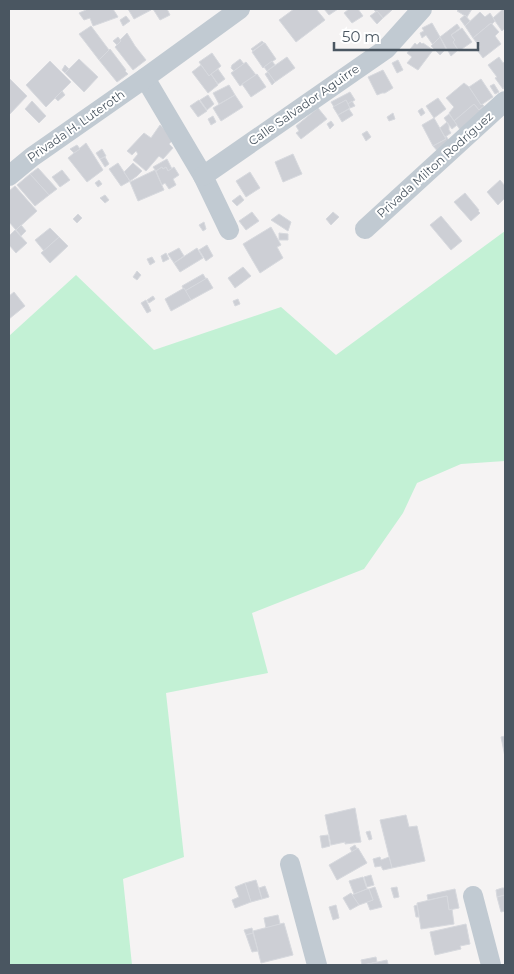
<svg xmlns="http://www.w3.org/2000/svg" width="514" height="974" viewBox="0 0 514 974" font-family="Montserrat,sans-serif">
	<rect width="100%" height="100%" fill="#f5f3f3"/>
	<path fill="#c3f1d5" d="M505,231V461L461,464L417,483L403,513L364,569L252,613L268,673L166,693L184,857L123,879L132,965H9V336L76,275L154,350L281,307L336,355Z"/>
	<g fill="#cdcfd5" stroke="#d7d9de">
		<path d="M86,9H113L118,17L93,26L90,18L84,20L79,13L86,10Z"/>
		<path d="M128,9H150L151,10L134,19Z"/>
		<path d="M153,9H167L170,15L160,20Z"/>
		<path d="M294,9H316L325,20L296,42L279,20Z"/>
		<path d="M324,9H338L329,15Z"/>
		<path d="M349,9H358L363,16L352,23L344,13Z"/>
		<path d="M373,9H390L392,10L383,18L377,11L376,12Z"/>
		<path d="M459,9H472L467,17L457,11Z"/>
		<path d="M503,9H505V28L502,31L493,18Z"/>
		<path d="M377,11L383,18L377,24L370,16Z"/>
		<path d="M480,12L485,17L490,13L495,21L492,24L491,23L473,38L465,26Z"/>
		<path d="M465,15L470,21L465,26L460,19Z"/>
		<path d="M126,16L130,21L123,26L120,20Z"/>
		<path d="M432,23L440,37L433,45L426,35L422,38L420,33L424,31L422,28Z"/>
		<path d="M491,23L499,32L495,36L501,44L483,58L477,50L480,47L473,38Z"/>
		<path d="M457,24L460,28L451,35L455,40L453,42L458,50L451,56L440,37Z"/>
		<path d="M91,26L109,50L99,60L79,34Z"/>
		<path d="M462,28L472,42L459,51L453,42L455,40L451,35Z"/>
		<path d="M127,33L135,46L146,60L133,70L115,47L121,41L120,40Z"/>
		<path d="M118,37L121,41L117,45L113,41Z"/>
		<path d="M440,37L446,49L440,55L431,46Z"/>
		<path d="M262,41L264,43L253,51L251,49Z"/>
		<path d="M420,42L422,44L423,43L433,50L418,70L407,63L412,57L407,53L415,43L417,45Z"/>
		<path d="M264,43H265L276,59L264,67L263,68L252,52Z"/>
		<path d="M110,49L126,70L125,71L128,74L117,82L99,60Z"/>
		<path d="M212,53L221,66L209,76L199,62Z"/>
		<path d="M287,57L295,68L275,82L267,71Z"/>
		<path d="M499,57L503,63L505,61V86L503,89L495,78L497,77L488,65Z"/>
		<path d="M79,59L98,77L84,92L65,73Z"/>
		<path d="M240,59L244,64L234,71L231,68L232,65Z"/>
		<path d="M398,60L403,70L397,73L392,63Z"/>
		<path d="M50,61L71,82L46,107L26,85Z"/>
		<path d="M272,61L275,65L267,71L264,67Z"/>
		<path d="M246,62L256,75L240,86L231,73Z"/>
		<path d="M65,65L69,69L65,73L62,70Z"/>
		<path d="M201,65L209,76L211,74L218,85L208,93L192,72Z"/>
		<path d="M218,69L225,79L218,84L211,74Z"/>
		<path d="M383,70L393,88L385,93H382L377,95L368,77Z"/>
		<path d="M268,72L275,82L272,85L265,74Z"/>
		<path d="M257,74L266,87L251,97L242,84Z"/>
		<path d="M10,79L27,96L9,115V81Z"/>
		<path d="M481,79L493,97L481,105L469,87Z"/>
		<path d="M464,83L469,87L481,105L482,104L484,106L479,110L474,104L454,121L449,113L454,107L446,98Z"/>
		<path d="M494,84L499,92L495,94L490,86Z"/>
		<path d="M229,85L235,95L219,104L213,93Z"/>
		<path d="M62,91L65,95L58,101L55,98Z"/>
		<path d="M350,92L355,100L348,104L346,100L334,107L331,102Z"/>
		<path d="M208,95L214,104L207,110L200,100Z"/>
		<path d="M235,95L243,107L221,121L213,108Z"/>
		<path d="M438,98L446,109L434,118L426,106Z"/>
		<path d="M199,100L207,111L198,117L190,106Z"/>
		<path d="M346,100L350,108L338,115L333,107Z"/>
		<path d="M32,101L46,116L39,123L25,109Z"/>
		<path d="M352,101L355,106L350,108L348,104Z"/>
		<path d="M474,104L479,110L484,106L489,113L463,134L454,121Z"/>
		<path d="M318,108L327,119L301,139L296,133L299,131L296,126Z"/>
		<path d="M422,108L425,113L421,116L418,111Z"/>
		<path d="M349,109L353,115L342,122L338,115Z"/>
		<path d="M393,113L395,119L389,121L387,117Z"/>
		<path d="M449,114L457,125L452,129L444,118Z"/>
		<path d="M213,116L216,122L211,125L208,119Z"/>
		<path d="M434,118L446,139L433,146L422,125Z"/>
		<path d="M331,121L334,125L330,129L327,124Z"/>
		<path d="M447,122L449,126V130L451,133L445,137L440,128Z"/>
		<path d="M160,125L170,134L173,140L169,144L173,148L163,159L159,156L146,171L133,160L138,154L136,151L132,155L127,151L144,133L151,138Z"/>
		<path d="M367,131L371,137L366,141L362,134Z"/>
		<path d="M446,136L450,142L446,161L433,146L446,139L445,137Z"/>
		<path d="M86,143L103,170L87,182L68,158Z"/>
		<path d="M77,145L80,149L74,153L70,149Z"/>
		<path d="M102,149L106,156L100,159L96,153Z"/>
		<path d="M293,154L302,174L283,182L275,162Z"/>
		<path d="M105,157L109,164L105,167L100,159Z"/>
		<path d="M167,159L172,169L168,171L166,167L163,169L162,167L156,171L153,167Z"/>
		<path d="M118,163L130,181L121,186L109,169Z"/>
		<path d="M133,163L142,171L137,176L130,181L124,172Z"/>
		<path d="M162,167L163,169L166,167L168,171L174,167L179,175L173,179L176,185L169,189L165,183L162,185L156,171Z"/>
		<path d="M38,168L57,189L49,195L30,174Z"/>
		<path d="M62,170L70,180L60,187L52,177Z"/>
		<path d="M155,170L164,190L138,201L130,182Z"/>
		<path d="M250,172L260,188L246,197L236,181Z"/>
		<path d="M30,174L49,195L35,206L17,185Z"/>
		<path d="M99,180L102,184L98,187L95,183Z"/>
		<path d="M500,180L505,186V198L498,205L487,192Z"/>
		<path d="M15,186L37,211L16,230L9,222V191Z"/>
		<path d="M465,193L479,210L478,211L480,213L471,221L454,202Z"/>
		<path d="M105,195L109,200L105,203L100,198Z"/>
		<path d="M240,195L244,200L237,206L232,201Z"/>
		<path d="M252,212L259,221L246,230L239,221Z"/>
		<path d="M333,212L339,217L331,225L326,219Z"/>
		<path d="M78,214L82,218L77,223L73,219Z"/>
		<path d="M279,214L291,222L288,231L271,220Z"/>
		<path d="M441,216L462,241L451,250L430,225Z"/>
		<path d="M204,222L206,229L203,231L199,225Z"/>
		<path d="M21,225L26,231L21,236L16,230Z"/>
		<path d="M271,227L281,245L277,247L283,258L260,273L243,244Z"/>
		<path d="M50,228L59,237L44,251L35,240Z"/>
		<path d="M15,230L27,243L16,253L9,245V236Z"/>
		<path d="M279,233L288,234V240H279Z"/>
		<path d="M59,237L68,246L50,263L41,253Z"/>
		<path d="M207,245L213,256L206,261L199,250Z"/>
		<path d="M179,248L184,256L174,263L168,254Z"/>
		<path d="M197,248L203,258L180,272L174,263Z"/>
		<path d="M166,253L169,259L163,262L161,256Z"/>
		<path d="M152,257L155,262L150,265L147,259Z"/>
		<path d="M243,267L251,276L235,288L228,278Z"/>
		<path d="M137,271L141,275L137,280L133,277Z"/>
		<path d="M203,274L206,279L185,291L183,288L182,286Z"/>
		<path d="M207,278L213,288L191,300L185,291Z"/>
		<path d="M184,288L191,300L171,311L165,299Z"/>
		<path d="M14,292L25,306L9,319V296Z"/>
		<path d="M153,296L155,299L149,303L147,300Z"/>
		<path d="M238,299L240,304L235,306L233,301Z"/>
		<path d="M146,300L151,311L147,313L141,303Z"/>
		<path d="M505,736V757L501,737Z"/>
		<path d="M355,808L361,842L345,844V842L331,845L325,815Z"/>
		<path d="M406,815L409,827L417,826L425,861L392,868L380,820Z"/>
		<path d="M370,831L372,839L369,840L366,832Z"/>
		<path d="M328,835L330,846L322,848L320,836Z"/>
		<path d="M355,845L357,849L352,852L350,848Z"/>
		<path d="M358,848L367,863L337,880L329,865Z"/>
		<path d="M380,857L381,860L389,857L392,868L383,870L381,866L375,867L373,859Z"/>
		<path d="M371,875L374,885L367,887L364,877Z"/>
		<path d="M363,877L367,889L354,894L349,881Z"/>
		<path d="M256,880L262,899L251,902L245,883Z"/>
		<path d="M245,883L251,902L235,908L232,900L239,897L235,887Z"/>
		<path d="M265,886L269,897L262,899L259,888Z"/>
		<path d="M375,887L382,907L370,910L367,902L373,900L369,889Z"/>
		<path d="M397,887L399,897L394,898L391,888Z"/>
		<path d="M502,888H505V895L497,897L496,890Z"/>
		<path d="M367,889H369L373,900L359,905L352,895Z"/>
		<path d="M455,889L459,908L449,910L447,896L428,900L427,895Z"/>
		<path d="M351,893L359,905L350,910L343,898Z"/>
		<path d="M505,895V911L501,912L497,897Z"/>
		<path d="M447,896L449,910L452,909L454,924L421,929L417,903Z"/>
		<path d="M336,905L339,918L333,920L329,907Z"/>
		<path d="M417,905L419,917H416L414,906Z"/>
		<path d="M278,915L280,924L266,928L264,918Z"/>
		<path d="M284,923L293,955L261,963L253,931Z"/>
		<path d="M466,924L470,944L460,946L461,949L435,955L430,932Z"/>
		<path d="M252,928L253,933L246,935L244,930Z"/>
		<path d="M253,933L258,951L252,952L246,935Z"/>
		<path d="M376,957L377,962L362,965L361,960Z"/>
		<path d="M387,960L388,964L384,965H364Z"/>
	</g>
	<g fill="none" stroke-linecap="round" stroke-linejoin="round">
		<g stroke="#c1cad2" stroke-width="20">
			<path d="M145,78L203,176L229,230"/>
			<path d="M9,176L32,157L145,78L240,9"/>
			<path d="M203,176L386,49L422,9"/>
			<path d="M365,229L505,101"/>
			<path d="M290,864L317,965"/>
			<path d="M473,896L491,965"/>
		</g>
	</g>
	<g text-anchor="middle" stroke-width="4" stroke-linejoin="round" paint-order="stroke">
		<g font-size="12" fill="#4a5661" stroke="#fff">
			<text transform="translate(304 105) rotate(-35)" y="4">Calle Salvador Aguirre</text>
			<text transform="translate(76 126) rotate(-35)" y="4">Privada H. Luteroth</text>
			<text transform="translate(435 165) rotate(-42)" y="4">Privada Milton Rodríguez</text>
		</g>
	</g>
	<rect width="514" height="974" fill="none" stroke="#4a5661" stroke-width="20"/>
	<path d="M334 42v8h144v-8" fill="none" stroke="#4a5661" stroke-width="2.5"/>
	<text x="342" y="42" font-size="15" fill="#4a5661" stroke="#ffffff" stroke-width="4" paint-order="stroke">50 m</text>
</svg>
